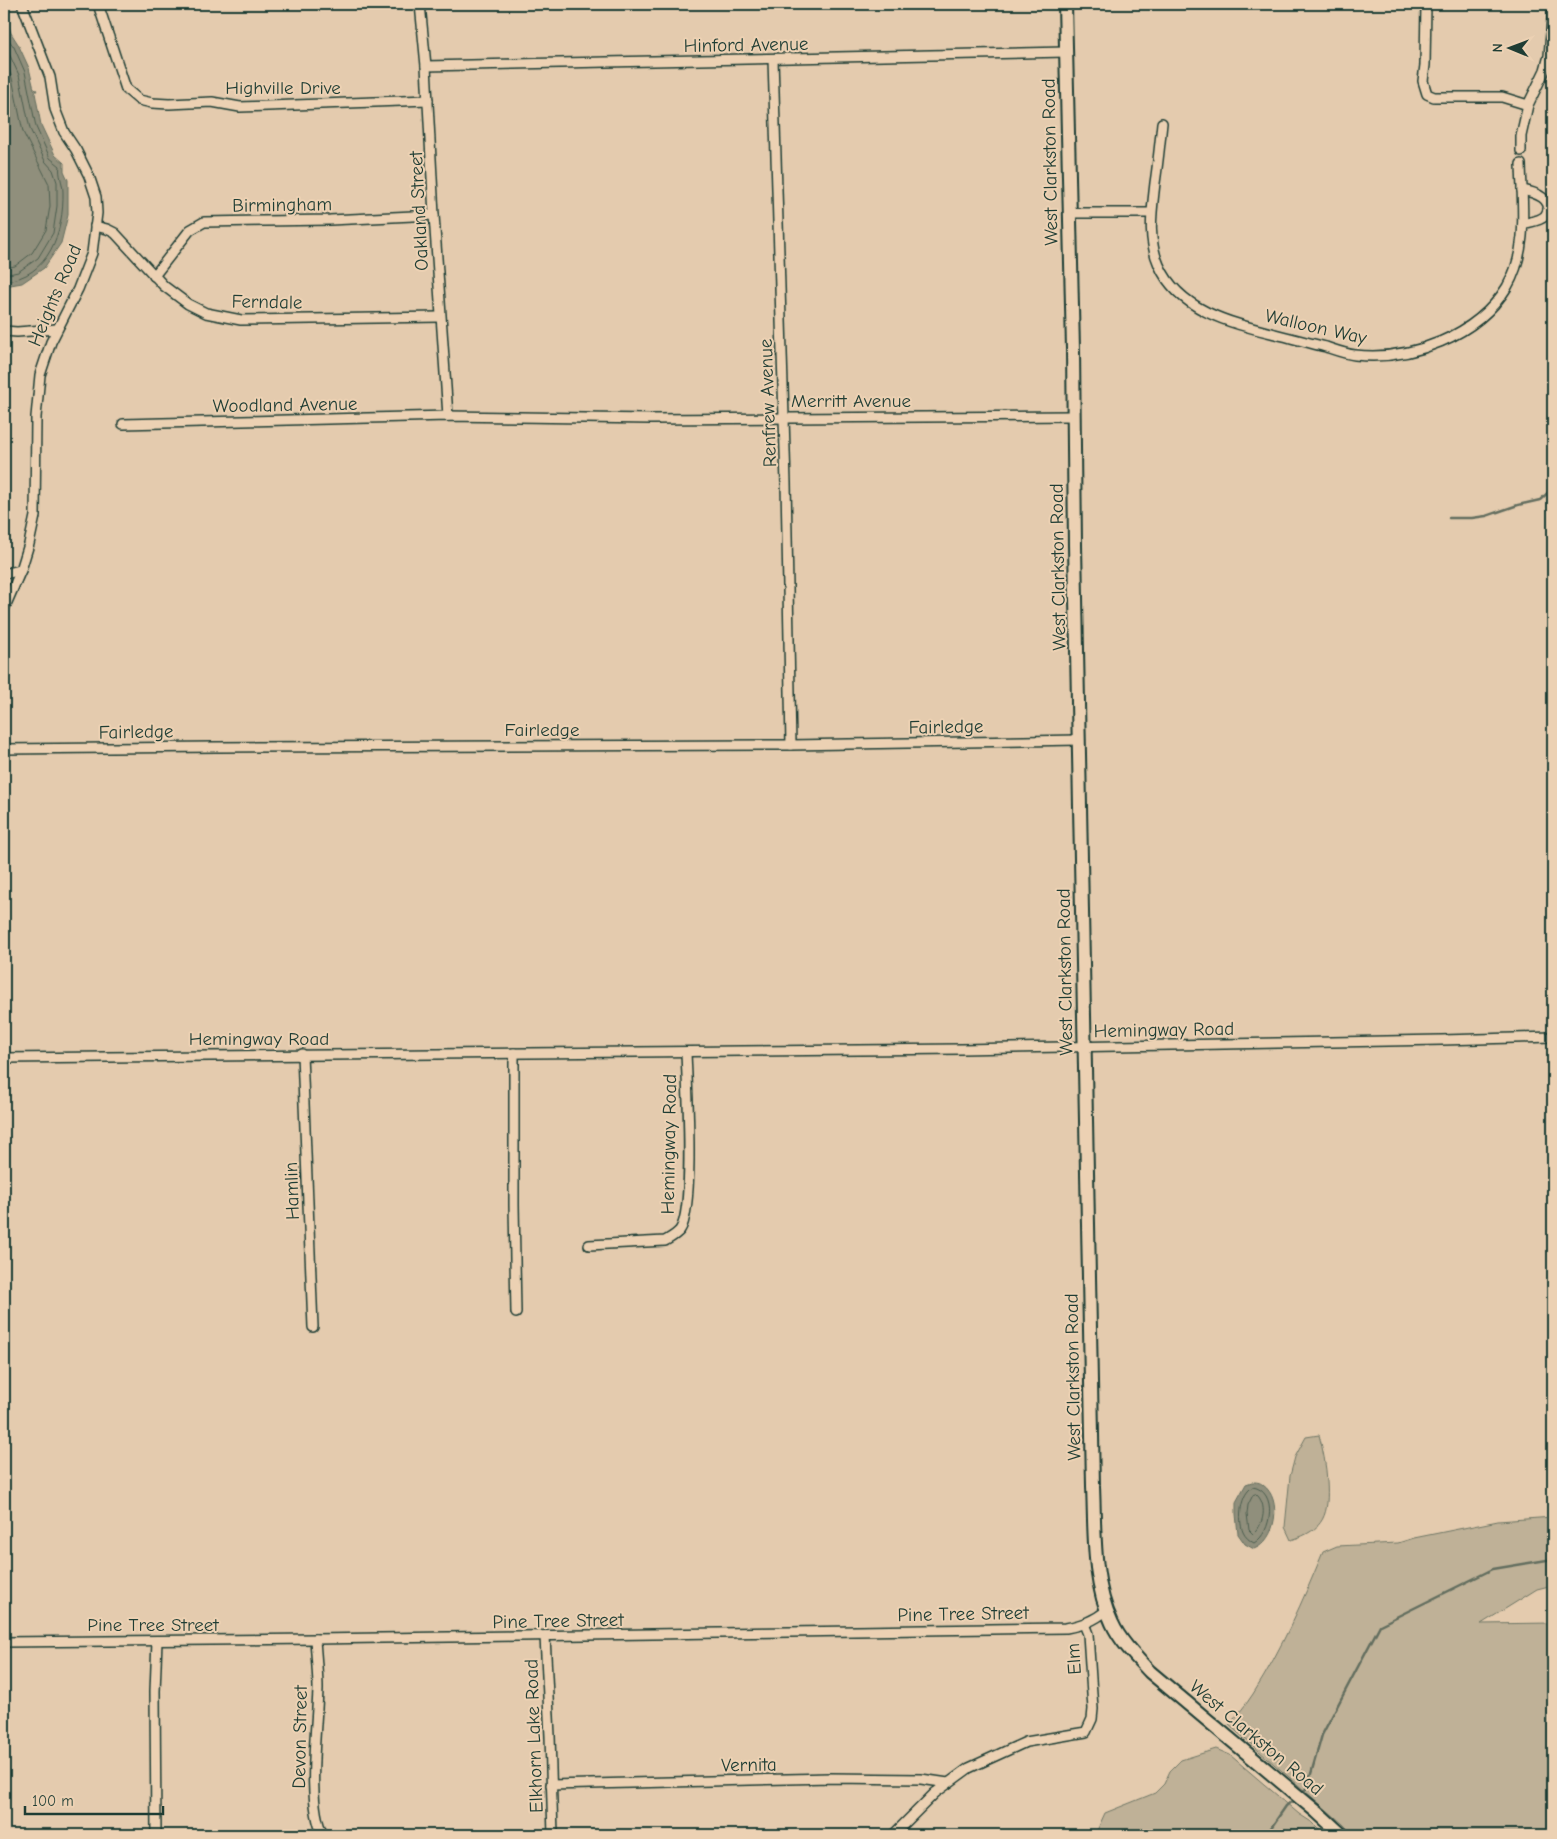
<svg xmlns="http://www.w3.org/2000/svg" width="1557" height="1839" viewBox="0 0 1557 1839" font-family="'Comic Neue',sans-serif">
	<rect width="100%" height="100%" fill="#e4cbae"/>
	<filter id="ink" filterUnits="userSpaceOnUse"><feTurbulence type="fractalNoise" baseFrequency=".02" numOctaves="2"/><feDisplacementMap in="SourceGraphic" scale="10" xChannelSelector="R" yChannelSelector="G"/><feConvolveMatrix kernelMatrix="1 2 1 2 8 2 1 2 1" color-interpolation-filters="sRGB"/></filter>
	<g filter="url(#ink)">
		<g fill="#bfb197" stroke="#6f7766">
			<path d="M1319,1435C1323,1450 1326,1465 1327,1481C1329,1514 1325,1530 1291,1540L1285,1527L1290,1476L1295,1457L1306,1437Z"/>
			<path d="M1553,1517V1585L1537,1589L1481,1624L1553,1623V1835H1354L1343,1824L1229,1725C1237,1715 1246,1705 1253,1694C1282,1649 1303,1600 1323,1552L1337,1546L1398,1543L1414,1538L1498,1521Z"/>
			<path d="M1216,1749L1230,1755L1299,1814L1313,1823L1325,1835H1095L1105,1813L1155,1793L1164,1784L1170,1771L1181,1760Z"/>
		</g>
		<g fill="#908f7b" stroke="#636e5f">
			<path d="M4,9L11,33L18,44L29,68L34,89L37,90L35,93L41,125L55,155L64,163V171L68,180V215L61,243L44,268L22,283L5,286Z"/>
			<path d="M1252,1482C1256,1482 1260,1482 1263,1485C1283,1499 1276,1541 1254,1549L1245,1544L1238,1534L1236,1514V1502L1246,1484Z"/>
		</g>
		<g fill="none" stroke-linecap="round" stroke-linejoin="round">
			<g stroke="#4c5e50" stroke-width="1">
				<path d="M4,26L6,36L14,47L25,72L36,127L50,158L60,166C58,174 63,183 63,192C64,231 49,278 4,281"/>
				<path d="M4,43L19,75L30,129L45,161L53,170L57,182V206L53,233L38,258L18,272L4,275"/>
				<path d="M4,57L12,78L23,132L49,184L50,206L46,230L32,253L15,266L4,268"/>
				<path d="M1253,1487C1278,1491 1272,1533 1254,1543C1250,1541 1245,1537 1243,1532C1238,1520 1240,1493 1253,1487Z"/>
				<path d="M1256,1494C1268,1504 1264,1525 1253,1534L1249,1530L1247,1514L1248,1505L1253,1495Z"/>
			</g>
			<g stroke="#636e5f" stroke-width="2.5">
				<path d="M1449,518H1472L1486,516L1518,505L1540,500L1553,488"/>
				<path d="M1300,1794L1307,1788L1322,1735L1380,1625L1493,1569L1553,1559"/>
				<path d="M1266,1835L1286,1806L1294,1799"/>
			</g>
			<g stroke="#1f3d34" stroke-width="12">
				<g id="minor">
					<path d="M98,4L126,89L139,100L152,103L169,104L212,102L240,107L428,100"/>
					<path d="M420,4L426,66L434,215L448,416"/>
					<path d="M1426,4L1425,65L1423,81L1427,94L1434,97H1502L1528,105"/>
					<path d="M773,59L786,483L791,745"/>
					<path d="M426,66L1066,52"/>
					<path d="M1162,123C1160,143 1158,163 1155,183C1152,211 1147,238 1159,265C1179,311 1231,323 1275,334C1292,338 1309,343 1326,347C1335,350 1346,354 1355,355C1411,361 1477,336 1507,287C1529,249 1522,205 1521,164"/>
					<path d="M1521,151V136L1528,105L1545,70L1549,56L1553,7"/>
					<path d="M1522,190C1533,192 1557,199 1545,216C1540,221 1529,222 1523,224"/>
					<path d="M1069,213H1151"/>
					<path d="M95,226L107,229L115,233L164,286L188,304L206,313L241,320L440,317"/>
					<path d="M154,276L190,230L204,222L330,220L434,215"/>
					<path d="M4,331L17,332L57,329"/>
					<path d="M123,424L448,416L650,419L1074,416"/>
					<path d="M4,574L21,570"/>
					<path d="M4,609L21,570L29,544L35,516L36,417L40,375L51,342L78,289L92,253L97,213L96,197L89,176L76,150L64,132L55,109L50,77L22,4"/>
					<path d="M4,749L216,747L791,745L1079,740"/>
					<path d="M514,1053V1205L516,1313"/>
					<path d="M302,1054L313,1327"/>
					<path d="M4,1058L962,1049L1442,1040L1553,1037"/>
					<path d="M589,1245L665,1241C670,1238 676,1235 680,1230C695,1209 687,1083 686,1052"/>
					<path d="M545,1636L550,1736L553,1835"/>
					<path d="M315,1639C316,1656 318,1673 318,1689C317,1728 306,1803 323,1835"/>
					<path d="M4,1642L315,1639L1066,1628C1082,1625 1094,1621 1107,1610"/>
					<path d="M551,1785L830,1778L921,1779L948,1783"/>
					<path d="M156,1835L155,1691L157,1641"/>
					<path d="M893,1835L935,1793L969,1768L1026,1742L1086,1732L1092,1719L1093,1709L1088,1634L1084,1624"/>
				</g>
			</g>
			<g stroke="#1f3d34" stroke-width="16">
				<path id="secondary" d="M1065,4L1073,349L1075,545L1093,1486C1095,1531 1092,1581 1112,1623C1120,1641 1136,1657 1150,1672L1317,1812L1342,1835"/>
			</g>
			<use href="#minor" stroke="#ecd1b3" stroke-width="9"/>
			<use href="#secondary" stroke="#ecd1b3" stroke-width="12"/>
		</g>
	</g>
	<g text-anchor="middle" stroke-width="4" stroke-linejoin="round" paint-order="stroke">
		<g font-size="19" fill="#1f3d34" stroke="#ecd1b3">
			<text transform="translate(746 44) rotate(-1)" y="7">Hinford Avenue</text>
			<text x="283" y="94">Highville Drive</text>
			<text transform="translate(1049 162) rotate(-91)" y="7">West Clarkston Road</text>
			<text transform="translate(282 204) rotate(-1)" y="7">Birmingham</text>
			<text transform="translate(418 211) rotate(-93)" y="7">Oakland Street</text>
			<text transform="translate(54 295) rotate(-67)" y="7">Heights Road</text>
			<text transform="translate(267 301) rotate(1)" y="7">Ferndale</text>
			<text transform="translate(1316 326) rotate(13)" y="7">Walloon Way</text>
			<text x="851" y="407">Merritt Avenue</text>
			<text transform="translate(767 403) rotate(-92)" y="7">Renfrew Avenue</text>
			<text transform="translate(285 404) rotate(-1)" y="7">Woodland Avenue</text>
			<text transform="translate(1057 567) rotate(-91)" y="7">West Clarkston Road</text>
			<text transform="translate(946 726) rotate(-1)" y="7">Fairledge</text>
			<text x="542" y="736">Fairledge</text>
			<text transform="translate(136 731) rotate(-1)" y="7">Fairledge</text>
			<text transform="translate(1064 972) rotate(-91)" y="7">West Clarkston Road</text>
			<text transform="translate(1164 1029) rotate(-1)" y="7">Hemingway Road</text>
			<text x="259" y="1045">Hemingway Road</text>
			<text transform="translate(668 1144) rotate(-89)" y="7">Hemingway Road</text>
			<text transform="translate(291 1191) rotate(-92)" y="7">Hamlin</text>
			<text transform="translate(1072 1377) rotate(-91)" y="7">West Clarkston Road</text>
			<text transform="translate(963 1613) rotate(-1)" y="7">Pine Tree Street</text>
			<text transform="translate(558 1620) rotate(-1)" y="7">Pine Tree Street</text>
			<text x="153" y="1631">Pine Tree Street</text>
			<text transform="translate(1073 1659) rotate(-94)" y="7">Elm</text>
			<text transform="translate(533 1736) rotate(-92)" y="7">Elkhorn Lake Road</text>
			<text transform="translate(299 1737) rotate(-89)" y="7">Devon Street</text>
			<text transform="translate(1257 1737) rotate(40)" y="7">West Clarkston Road</text>
			<text transform="translate(749 1764) rotate(-1)" y="7">Vernita</text>
		</g>
	</g>
	<rect width="1557" height="1839" fill="none" stroke="#ecd1b3" stroke-width="20"/>
	<rect x="10" y="10" width="1537" height="1819" fill="none" stroke="#1f3d34" stroke-width="2" filter="url(#ink)"/>
	<g transform="translate(1510 48) rotate(271)" stroke="#ecd1b3" stroke-width="4" paint-order="stroke">
	<path d="M0-4L9 19L0 12L-9 19Z" fill="#1f3d34"/>
	<text y="-8" font-size="14" font-weight="bold" text-anchor="middle" fill="#1f3d34">N</text>
	</g>
	<path d="M25 1806v8h138v-8" fill="none" stroke="#1f3d34" stroke-width="2.5"/>
	<text x="32" y="1806" font-size="15" fill="#1f3d34" stroke="#ecd1b3" stroke-width="4" paint-order="stroke">100 m</text>
</svg>
